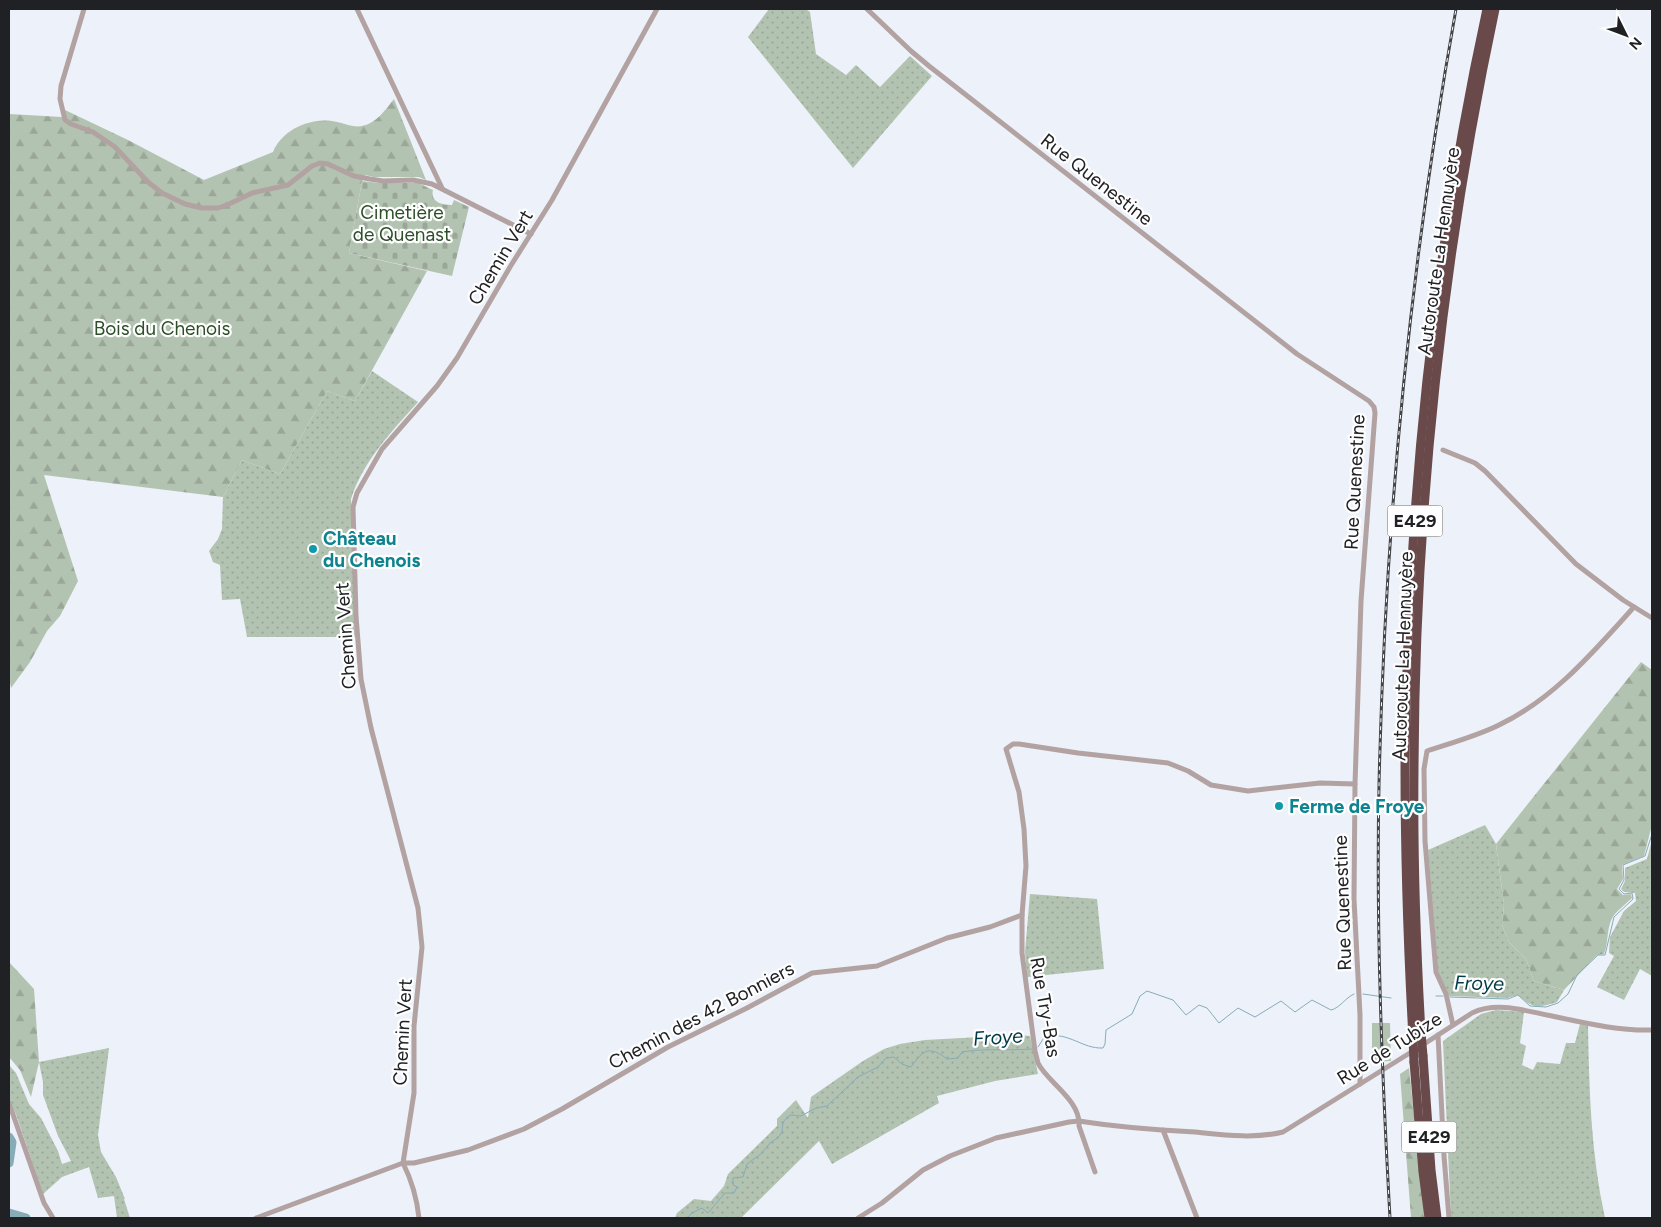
<svg xmlns="http://www.w3.org/2000/svg" width="1661" height="1227" viewBox="0 0 1661 1227" font-family="Figtree,sans-serif">
	<defs>
		<pattern id="green-dots" width="8" height="8" patternUnits="userSpaceOnUse" patternTransform="scale(1.25)"><rect width="8" height="8" fill="#b3c3b1"/><path d="M2 2h.1M6 6h.1" fill="none" stroke="#9aa798" stroke-width="1.8" stroke-linecap="round"/></pattern>
		<pattern id="forest-firs" width="22" height="20" patternUnits="userSpaceOnUse" patternTransform="scale(1.25)"><rect width="22" height="20" fill="#b3c3b1"/><path d="M5 1l3.5 6h-7zM16 11l3.5 6h-7z" fill="#9aa798"/></pattern>
		<pattern id="cemetery-stones" width="16" height="16" patternUnits="userSpaceOnUse" patternTransform="scale(1.25)"><rect width="16" height="16" fill="#b3c3b1"/><path d="M2 7V4a2 2 0 0 1 4 0v3zM10 15v-3a2 2 0 0 1 4 0v3z" fill="#9aa798"/></pattern>
	</defs>
	<rect width="100%" height="100%" fill="#edf1f9"/>
	<g fill="url(#green-dots)">
		<path d="M769,9H806L810,12L816,54L846,75L856,65L880,87L910,56L932,76L853,168L748,37Z"/>
		<path d="M372,371L418,402C392,431 363,461 351,499L355,637H247L240,599L222,600L220,565L213,562L209,551L218,539L222,529L223,497L242,460L280,474L327,391L355,401Z"/>
		<path d="M1485,825L1496,844L1504,905L1502,925L1509,942L1526,959L1534,981L1564,990L1557,1002C1538,1008 1533,1009 1518,995L1507,998L1449,996L1438,971L1428,850Z"/>
		<path d="M1652,840V976L1640,969L1624,1000L1597,987L1614,956L1609,953L1610,937L1624,911L1636,901L1635,893L1624,892L1621,889L1625,881V868L1647,859Z"/>
		<path d="M1030,894L1097,899L1104,969L1027,977L1025,952Z"/>
		<path d="M1496,1010L1524,1012L1520,1043L1526,1046L1522,1065L1533,1070L1537,1062L1560,1064L1566,1043H1575L1580,1024L1588,1025C1589,1090 1591,1154 1605,1218L1451,1217L1443,1041L1481,1014Z"/>
		<path d="M1019,1035L1030,1036L1038,1074L995,1081L937,1096L939,1103L832,1164L819,1141L741,1218H675L677,1213L694,1199L711,1201L724,1186L728,1174L777,1126V1119L796,1100L808,1118L811,1097L863,1061L884,1049L900,1044L925,1040Z"/>
		<path d="M109,1048L98,1135L101,1152L116,1177L125,1199H124L130,1218H117L114,1196L98,1198L89,1167L62,1177L43,1194L17,1117L9,1098V1065L16,1073L29,1104L41,1118L58,1151L62,1164L71,1161L58,1136L43,1095V1082L39,1062Z"/>
	</g>
	<g fill="url(#forest-firs)">
		<path d="M394,99L426,180L419,177H374L365,175L362,181L349,253L427,271L355,401L327,391L280,474L242,460L223,497L44,475L78,581L60,616L47,631L30,662L11,688L9,676V114L62,117L65,110L128,140L204,180L273,152C282,130 309,118 332,121C341,122 353,128 362,126C377,123 385,110 394,99Z"/>
		<path d="M1641,662L1652,670V825L1644,856L1622,865L1623,879L1617,889L1623,895L1631,894L1632,898C1626,904 1619,909 1614,915C1606,926 1609,942 1604,954L1597,955L1564,990L1534,981L1526,959L1509,942L1502,925L1504,905L1496,844Z"/>
		<path d="M9,962L34,989L39,1062L31,1097L20,1070L9,1057Z"/>
		<path d="M1409,1068L1425,1218H1411L1400,1074Z"/>
	</g>
	<path fill="url(#cemetery-stones)" d="M362,181L379,183H418L433,190C430,202 442,205 452,205L454,200L469,207L452,276L349,253Z"/>
	<path fill="#b3c3b1" d="M1372,1023H1390L1391,1061L1372,1062Z"/>
	<g fill="none" stroke-linecap="round" stroke-linejoin="round">
		<g stroke="#87acb8" stroke-width="1">
			<path d="M1363,994L1391,998"/>
			<path d="M1436,996H1443"/>
			<path d="M1450,997L1508,999L1518,995L1530,1006L1546,1007L1558,1003L1568,994L1577,975L1598,955H1605L1614,917L1633,899L1632,893L1624,894L1619,889L1624,880L1623,865L1645,856L1652,834"/>
			<path d="M1038,1047L1045,1036C1070,1032 1082,1049 1103,1048L1105,1044L1106,1030L1132,1014L1140,996L1147,991L1173,1000L1186,1015L1199,1005L1207,1008L1219,1023L1238,1008L1255,1017L1281,1001L1295,1012L1312,1000L1331,1010C1340,1008 1345,998 1354,994"/>
			<path d="M687,1218L692,1213L702,1208L708,1213L725,1193H734L737,1187L733,1185V1178L743,1177L747,1164L762,1153L770,1143L778,1138L782,1132L783,1122L790,1115L801,1116L816,1108L827,1106L858,1077L878,1067L886,1058L894,1057L902,1064L911,1067C923,1050 929,1045 947,1059L958,1058L962,1052C985,1048 1008,1051 1032,1049"/>
		</g>
		<g stroke="#87acb8" stroke-width="9">
			<path d="M9,1137L12,1142L9,1163"/>
			<path d="M9,1213L26,1218"/>
		</g>
		<g stroke="#b2a2a2" stroke-width="5">
			<path d="M84,9L61,86L60,99L65,120L71,124L93,132L115,147L148,182L162,193L185,204L202,208H218L227,205L252,193L288,185L312,166L320,163L328,164L354,176L370,179L383,181L413,180L432,184L531,234"/>
			<path d="M357,9L442,188"/>
			<path d="M867,9L911,51L929,66L1297,354L1369,401L1374,407L1375,413L1361,601L1355,784L1354,899L1360,1015V1084"/>
			<path d="M1443,450L1475,463L1485,471L1576,564L1623,600L1652,618"/>
			<path d="M1453,1025L1446,994L1436,972L1425,841L1424,769L1427,751C1451,743 1477,736 1499,725C1554,699 1594,651 1634,607"/>
			<path d="M1438,1035L1444,1156L1449,1218"/>
			<path d="M1421,1046L1472,1013C1497,1001 1526,1011 1552,1016C1585,1023 1619,1031 1652,1030"/>
			<path d="M9,1103L44,1203L53,1218"/>
			<path d="M1163,1130L1197,1218"/>
			<path d="M1095,1172L1079,1126C1081,1100 1047,1082 1038,1063C1037,1059 1036,1055 1035,1051L1022,953V915L1026,866L1024,829L1019,792L1006,749L1013,744H1019L1078,753L1168,763L1188,771L1211,785L1248,791L1320,783L1355,784"/>
			<path d="M256,1218L403,1163H414L468,1150L524,1129L562,1109L668,1047L747,1008L812,973L877,966L947,938L990,927L1022,915"/>
			<path d="M419,1218C417,1199 412,1181 403,1163L414,1093V1026L422,947L418,908L371,728L361,679L356,616L353,507L357,493L382,449L437,386L457,358L510,267L552,200L657,9"/>
			<path d="M858,1218L882,1203L923,1170L950,1156L996,1138L1069,1122L1079,1121C1117,1127 1156,1130 1195,1132C1224,1135 1254,1139 1283,1132L1413,1051"/>
		</g>
		<g stroke="#69494a" stroke-width="9">
			<path d="M1421,1033C1416,945 1413,857 1414,769C1415,514 1442,258 1495,9"/>
			<path d="M1413,1038C1408,948 1405,858 1405,767C1407,513 1433,257 1487,9"/>
			<path d="M1423,1056L1431,1170L1437,1218"/>
			<path d="M1414,1062L1423,1172L1429,1218"/>
		</g>
		<g stroke="#424448" stroke-width="3">
			<path id="rail" d="M1390,1218C1382,1074 1376,930 1379,785C1385,525 1410,265 1456,9"/>
		</g>
		<use href="#rail" stroke="#fefefe" stroke-width="1" stroke-dasharray="4" stroke-linecap="butt"/>
		<g stroke="#69494a" stroke-width="9">
			<path d="M1421,1033L1423,1056"/>
			<path d="M1413,1038L1414,1062"/>
		</g>
	</g>
	<g fill="#0f9aa8" stroke="#fefefe" stroke-width="2">
		<circle cx="313" cy="549" r="5"/>
		<circle cx="1279" cy="806" r="5"/>
	</g>
	<g text-anchor="middle" stroke-width="4.5" stroke-linejoin="round" paint-order="stroke">
		<g fill="#fefefe" stroke="#636365" stroke-width="1">
			<rect x="1387.5" y="505.5" width="55" height="31" rx="4"/>
			<rect x="1401.5" y="1121.5" width="55" height="31" rx="4"/>
		</g>
		<g font-size="18" font-weight="bold" fill="#202124">
			<text x="1415" y="527">E429</text>
			<text x="1429" y="1143">E429</text>
		</g>
		<g font-size="19" fill="#202124" stroke="#fefefe">
			<text transform="translate(1097 179) rotate(38)" y="7">Rue Quenestine</text>
			<text transform="translate(1438 251) rotate(-82)" y="7">Autoroute La Hennuyère</text>
			<text transform="translate(500 257) rotate(-59)" y="7">Chemin Vert</text>
			<text transform="translate(1354 482) rotate(-87)" y="7">Rue Quenestine</text>
			<text transform="translate(345 636) rotate(-94)" y="7">Chemin Vert</text>
			<text transform="translate(1402 656) rotate(-88)" y="7">Autoroute La Hennuyère</text>
			<text transform="translate(1342 903) rotate(-92)" y="7">Rue Quenestine</text>
			<text transform="translate(1046 1007) rotate(80)" y="7">Rue Try-Bas</text>
			<text transform="translate(701 1015) rotate(-28)" y="7">Chemin des 42 Bonniers</text>
			<text transform="translate(402 1032) rotate(-87)" y="7">Chemin Vert</text>
			<text transform="translate(1389 1048) rotate(-32)" y="7">Rue de Tubize</text>
		</g>
		<g font-size="19" fill="#2c4f29" stroke="#fefefe">
			<text x="402" y="219">Cimetière<tspan x="402" dy="22">de Quenast</tspan></text>
			<text x="162" y="335">Bois du Chenois</text>
		</g>
		<g font-size="19" font-weight="bold" fill="#0d838f" stroke="#fefefe" text-anchor="start">
			<text x="323" y="545">Château<tspan x="323" dy="22">du Chenois</tspan></text>
			<text x="1289" y="813">Ferme de Froye</text>
		</g>
		<g font-size="20" font-style="italic" fill="#003a48" stroke="#fefefe">
			<text transform="translate(1479 983) rotate(1)" y="7">Froye</text>
			<text transform="translate(998 1037) rotate(-4)" y="7">Froye</text>
		</g>
	</g>
	<rect width="1661" height="1227" fill="none" stroke="#202124" stroke-width="20"/>
	<g transform="translate(1626 35) rotate(132)" stroke="#fefefe" stroke-width="4" paint-order="stroke">
	<path d="M0-4L9 19L0 12L-9 19Z" fill="#202124"/>
	<text y="-8" font-size="14" font-weight="bold" text-anchor="middle" fill="#202124">N</text>
	</g>
</svg>
